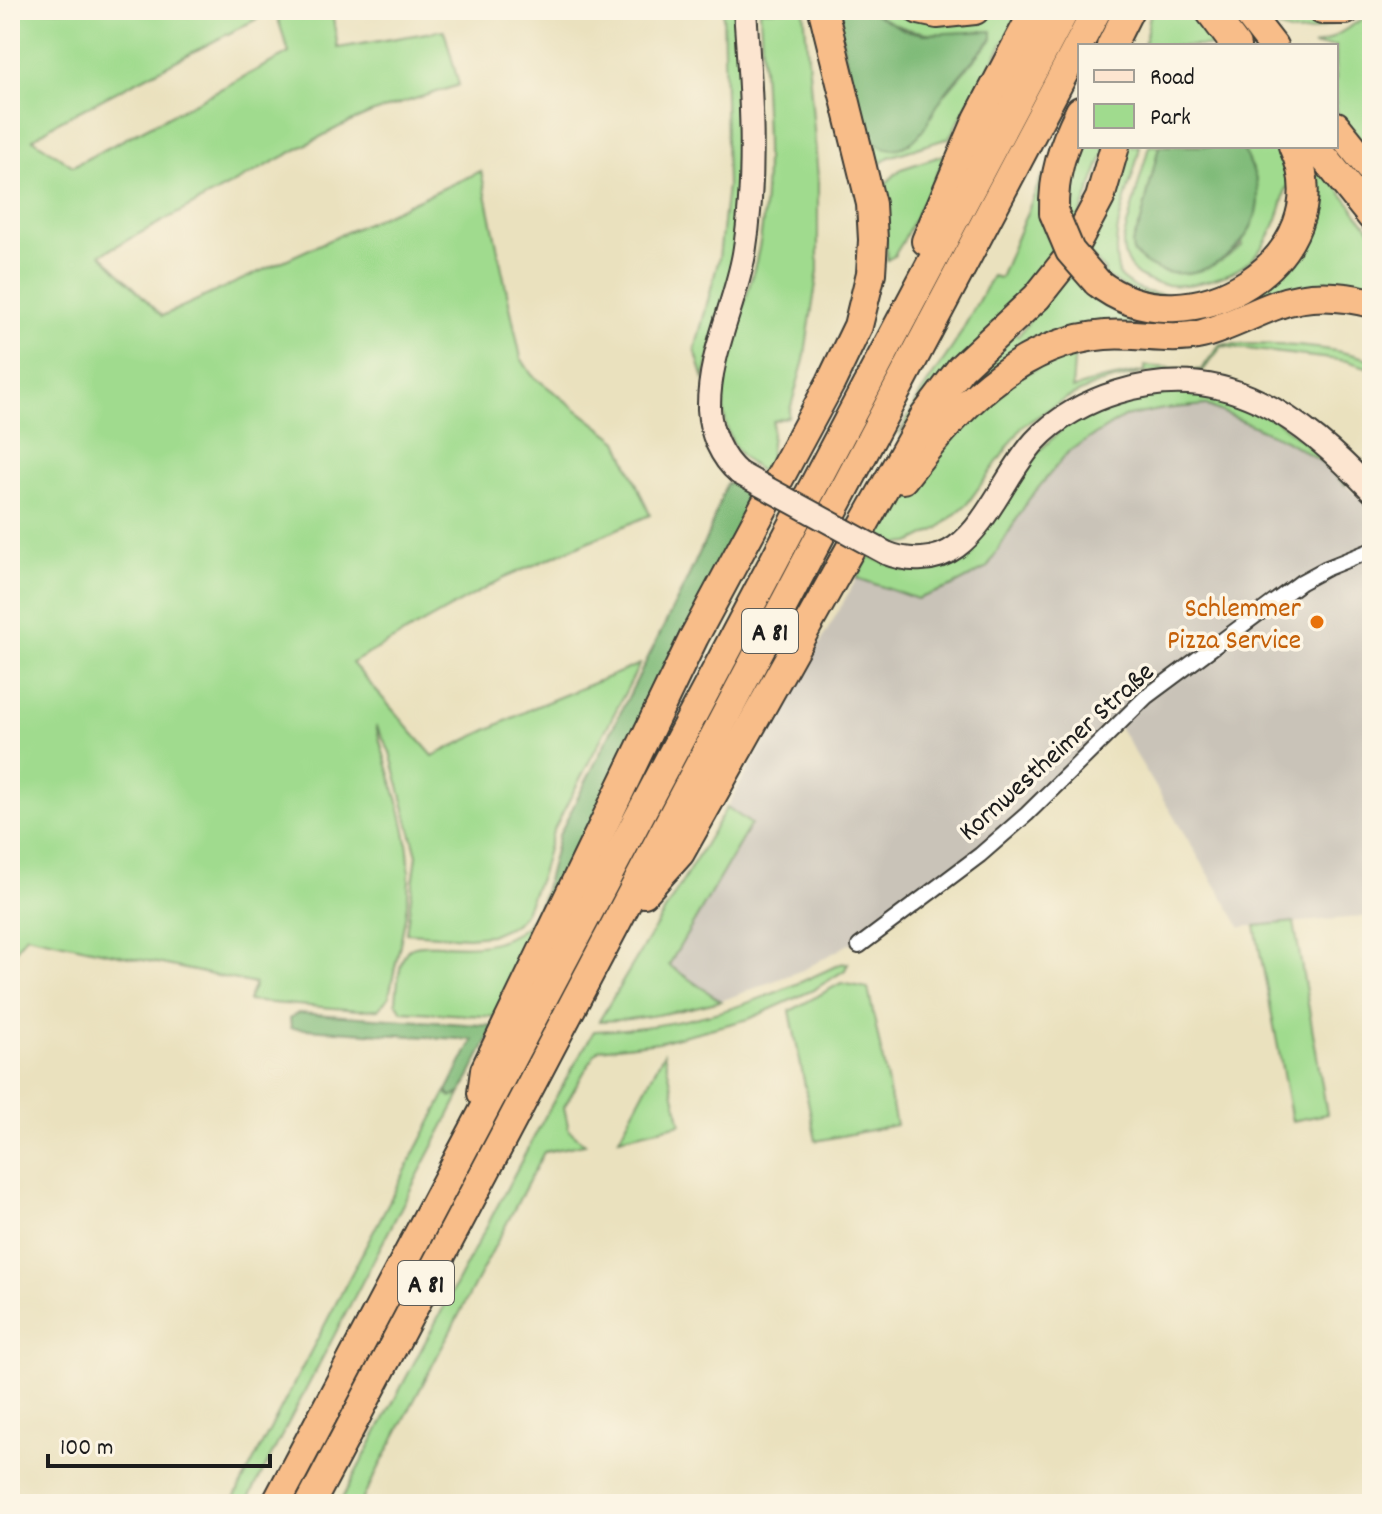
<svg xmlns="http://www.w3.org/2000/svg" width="1382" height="1514" viewBox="0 0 1382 1514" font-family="Dekko,sans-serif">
	<rect width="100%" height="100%" fill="#fcf5e5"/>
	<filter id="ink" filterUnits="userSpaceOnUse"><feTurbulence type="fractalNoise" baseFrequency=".0125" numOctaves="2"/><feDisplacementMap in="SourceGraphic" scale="16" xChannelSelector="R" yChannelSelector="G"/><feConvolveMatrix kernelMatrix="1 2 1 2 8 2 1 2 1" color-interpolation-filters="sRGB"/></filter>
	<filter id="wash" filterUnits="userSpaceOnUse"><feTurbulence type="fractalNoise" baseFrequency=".006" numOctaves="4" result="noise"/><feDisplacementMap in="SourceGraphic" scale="32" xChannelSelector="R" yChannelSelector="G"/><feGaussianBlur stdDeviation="1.8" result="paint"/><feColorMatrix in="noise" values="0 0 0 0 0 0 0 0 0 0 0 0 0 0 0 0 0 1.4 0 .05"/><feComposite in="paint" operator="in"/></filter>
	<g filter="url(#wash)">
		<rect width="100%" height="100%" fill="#eae1be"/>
		<path fill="#c9c3b8" d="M1206,404L1283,439L1319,460L1372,509V916L1241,927L1118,725L1027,814L859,946L849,944L805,969L721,1001L669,965L751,825L727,807L857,578L917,599L987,567L1029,499L1068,452L1124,417L1164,409Z"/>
		<g fill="#a0db8e" stroke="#5e7c55" stroke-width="2">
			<path d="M10,10H274L56,123L33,139L73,166L289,53L275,10H341L332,12L338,48L444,30L459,85L371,113L339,127L101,254L162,316L481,171L521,358L532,375L618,441L650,515L504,578L352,663L433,756L535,707L640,664L553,831L541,874L524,914L515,924L490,935L468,937L406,933L417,855L390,752L376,725C386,770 407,816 409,863C411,907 397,954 389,997L379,1009L358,1010L248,1001L255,984L26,935L10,958Z"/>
			<path d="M723,10H738L742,65L741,230L704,379L695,350L719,258L727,186Z"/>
			<path d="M760,10H804L818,178V271L804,360L788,417L773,421L768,476C742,461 729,446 724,415C718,368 752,292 760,242C772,166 763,86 760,10Z"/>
			<path d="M833,10H838L839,27L926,123L943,96L992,39L983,31C940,38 904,34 867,10H889L908,19L982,18L1002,10H1022L949,138L889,157L874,168Z"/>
			<path d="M1151,10H1186L1214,46H1144Z"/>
			<path d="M1258,10C1286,10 1312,18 1340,20C1308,36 1282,41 1258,10Z"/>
			<path d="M1372,13V156L1336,110V46H1313L1327,41Z"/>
			<path d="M1080,131V146H1107L1074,231L1066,197Z"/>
			<path d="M1122,146H1140C1132,189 1106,233 1120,277C1158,311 1208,288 1247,276C1204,307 1145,307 1103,274L1105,271L1084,248L1110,194Z"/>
			<path d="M1149,146H1159L1141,222L1132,244L1133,252L1139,258L1220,262L1242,246L1253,169L1241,146H1285L1295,188H1286C1280,214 1271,241 1251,260C1220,288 1122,306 1123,241Z"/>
			<path d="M1305,146L1372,232V294L1208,323L1114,325L922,431L1012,332L1018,336L1067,271L1088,292L1130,311L1280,268Z"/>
			<path d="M947,154L902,243L894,256L887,260L882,187L901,169Z"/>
			<path d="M1042,176L1044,177L1047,223L1044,228L1058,258L899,434L921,393L954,345L992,276L1000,278Z"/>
			<path d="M1220,344C1271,344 1324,344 1372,360V369L1347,361L1222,346L1202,372H1147L1098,384L1067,398L1023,426L967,504L938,529L910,543L897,544L876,533L901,492L1001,386L1075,349L1072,389L1100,380L1145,371V366L1201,370Z"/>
			<path d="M1162,391L1217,395L1268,414L1351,479L1345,485L1319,460L1283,439L1206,405L1164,409L1124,417L1068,452L1029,499L987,568L953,586L917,599L857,578L869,556L905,571H928L956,562L971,550L1018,471L1062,429L1097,408Z"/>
			<path d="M727,807L751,824L669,965L721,1001C680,1011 641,1020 599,1021Z"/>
			<path d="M1294,922L1327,1114L1292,1121L1255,926Z"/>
			<path d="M526,926L533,940L500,1017L402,1011L396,1002C397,989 399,955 410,948C418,943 433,945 442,945C473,947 500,947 526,926Z"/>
			<path d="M848,963L845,970L813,990L749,1019L659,1042L600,1049L594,1055L564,1107L569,1130L585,1144L544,1152L360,1504H339L549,1109L594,1031C689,1027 755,1005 840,964Z"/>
			<path d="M841,983L868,988L896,1125L816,1141L790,1011Z"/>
			<path d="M664,1053L681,1124L619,1138Z"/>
			<path d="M447,1091L448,1095L457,1096L461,1093L246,1504H231Z"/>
		</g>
		<g fill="#80bb79" stroke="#4e6c4a" stroke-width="2">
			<path d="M838,10H867L905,30L924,34L992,31V38C976,57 959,75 944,95C933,109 927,130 913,141C899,152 880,152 870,136C858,117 839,33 838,10Z"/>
			<path d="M1159,146H1241C1249,161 1257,175 1258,192C1262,255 1178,303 1133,252L1132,244L1141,222Z"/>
			<path d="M733,482L758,498L533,940L526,926L542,900L559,835L685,584L709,532L726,484Z"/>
			<path d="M298,1013L495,1026L461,1093L451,1097L447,1091L473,1040L291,1028L290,1018Z"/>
		</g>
	</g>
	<g filter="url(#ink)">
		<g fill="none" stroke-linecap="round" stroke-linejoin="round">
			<g stroke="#3b3a34" stroke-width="18">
				<path id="street" d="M859,946L980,855L1027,814L1146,697L1301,582L1327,568L1372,550"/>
			</g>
			<g stroke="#3b3a34" stroke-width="26">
				<g id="secondary">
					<path d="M739,473C721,458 710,432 709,409C708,356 735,305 744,254C757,174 751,91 745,10"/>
					<path d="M886,553C908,562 936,562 956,547C988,524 1007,472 1035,441C1056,418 1088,401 1118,392C1226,359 1301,417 1372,491"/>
				</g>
			</g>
			<g stroke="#3b3a34" stroke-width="32">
				<g id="highway">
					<path d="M919,10L937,14L975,10"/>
					<path d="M1209,10L1236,46"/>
					<path d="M1245,10L1273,46"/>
					<path d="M1322,10H1346"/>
					<path d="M1111,46L1129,10"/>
					<path d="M1336,126L1372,171"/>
					<path d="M1315,146L1372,217"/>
					<path d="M1054,213C1053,174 1063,145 1080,111"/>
					<path d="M926,241L978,119L1035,10"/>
					<path d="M1097,282C1187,355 1346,257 1293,146"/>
					<path d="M903,479C954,412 1016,342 1105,335C1137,332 1170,342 1202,334C1228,327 1251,314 1276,305C1307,293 1341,295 1372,303"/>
					<path d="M644,893L680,853L924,417L961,368L1037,297L1068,258L1100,198L1115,146"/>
					<path d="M482,1093L485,1070L694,637L831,382L858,326L871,273L873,240L871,204L823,10"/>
					<path d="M276,1504L1065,10"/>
					<path d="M310,1504L1097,10"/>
				</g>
			</g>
			<use href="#street" stroke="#fff" stroke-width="14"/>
			<use href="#secondary" stroke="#fce5d0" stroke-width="22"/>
			<use href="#highway" stroke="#f8bd89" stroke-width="28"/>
			<g stroke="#3b3a34" stroke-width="26" stroke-linecap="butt">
				<path id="secondary-bridge" d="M739,473L886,553"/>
			</g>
			<g stroke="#3b3a34" stroke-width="32" stroke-linecap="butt">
				<path id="highway-bridge" d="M1054,213L1070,251L1097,282"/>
			</g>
			<use href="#secondary-bridge" stroke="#fce5d0" stroke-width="22"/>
			<use href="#highway-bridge" stroke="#f8bd89" stroke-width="28"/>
		</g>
	</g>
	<circle fill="#e8710a" stroke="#fcf5e5" stroke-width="3" cx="1317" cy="622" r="8"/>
	<g text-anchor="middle" stroke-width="7" stroke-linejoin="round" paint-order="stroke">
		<g fill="#fcf5e5" stroke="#5f5d58" stroke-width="2">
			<rect x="742" y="609" width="56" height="44" rx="6"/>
			<rect x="398" y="1261" width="56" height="44" rx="6"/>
		</g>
		<g font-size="26" font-weight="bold" fill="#1c1c1c">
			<text x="770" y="640">A 81</text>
			<text x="426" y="1292">A 81</text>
		</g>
		<g font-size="28" fill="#c56008" stroke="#fcf5e5" text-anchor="end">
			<text x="1301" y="616">Schlemmer<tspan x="1301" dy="32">Pizza Service</tspan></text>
		</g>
		<g font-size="28" fill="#1c1c1c" stroke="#fcf5e5">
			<text transform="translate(1055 750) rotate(-42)" y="10">Kornwestheimer Straße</text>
		</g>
	</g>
	<rect width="1382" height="1514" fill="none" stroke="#fcf5e5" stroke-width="40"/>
	<rect x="1078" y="44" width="260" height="104" fill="#fcf5e5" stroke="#a29e95" stroke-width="2"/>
	<rect x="1094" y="70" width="40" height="12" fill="#fce5d0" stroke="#a29e95" stroke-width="2"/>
	<text x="1150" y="84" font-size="24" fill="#1c1c1c">Road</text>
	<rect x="1094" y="104" width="40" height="24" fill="#a0db8e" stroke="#a29e95" stroke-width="2"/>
	<text x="1150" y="124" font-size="24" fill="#1c1c1c">Park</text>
	<path d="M48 1454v12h222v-12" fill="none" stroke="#1c1c1c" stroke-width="4"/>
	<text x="60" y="1454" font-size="24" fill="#1c1c1c" stroke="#fcf5e5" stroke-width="6" paint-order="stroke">100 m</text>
</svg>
